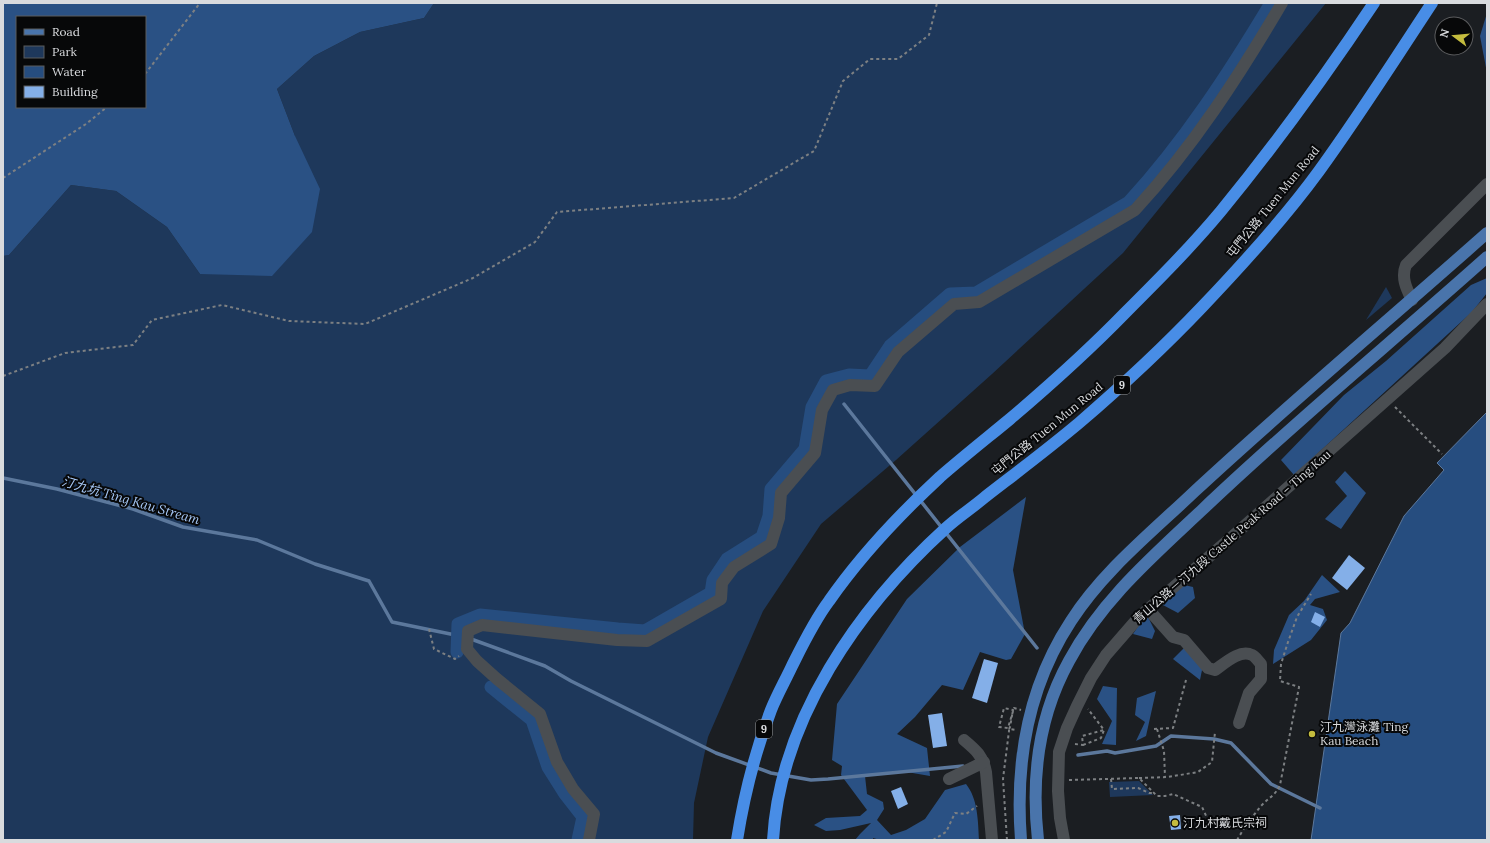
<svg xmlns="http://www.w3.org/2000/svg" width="1490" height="843" viewBox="0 0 1490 843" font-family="Lora,'Noto Sans TC',serif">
	<rect width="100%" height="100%" fill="#1b1e22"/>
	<g fill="#1e385b">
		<path d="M434,3H1326L1123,253L992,374L896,460L821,524L763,611L708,737L694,803L693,840H3V256L9,255L71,185L116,191L167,227L200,274L295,136L277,89L314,56L360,32L424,18Z"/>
		<path d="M1386,287L1392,298L1366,320Z"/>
		<path d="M1139,781L1153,795L1110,797L1109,782Z"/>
	</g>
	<g fill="#2a5184" fill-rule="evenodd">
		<path d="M3,3H434L424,18L360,32L314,56L277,89L295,136L320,189L312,232L272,276L200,274L167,227L116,191L71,185L9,255L3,256ZM17,17H145V107H17Z"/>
		<path d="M1487,13V73L1480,36Z"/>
		<path d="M1487,278V293L1472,312L1294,475L1281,460L1344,395L1386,361L1471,285Z"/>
		<path d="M1345,471L1366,493L1341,529L1325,519L1347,496L1335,482Z"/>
		<path d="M1026,497L1013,570L1025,634L1011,659L1006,660L980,652L963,690L942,685L915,717L897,734L927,748L930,776L901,771L865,776L867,794L883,802L884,809L877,820L891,835L906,830L925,819L945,790L966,784C978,799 978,821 979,840H880L873,838V840H855L860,834L871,823L840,830L826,831L814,825L826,818L860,816L867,810L841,775L842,766L832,760L837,704L907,599L960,547Z"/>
		<path d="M1322,575L1340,592L1315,599L1310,605L1323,609L1327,620L1311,640L1273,664L1274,650L1289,615L1304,601Z"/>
		<path d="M1171,582L1193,587L1195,598L1178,613L1161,604Z"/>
		<path d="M1148,617L1155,631L1152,639L1133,634L1139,625Z"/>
		<path d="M1188,644L1203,665L1200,680L1173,659Z"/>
		<path d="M1103,686L1117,688L1116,745L1102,744L1112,721L1097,699Z"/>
		<path d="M1156,691L1146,736L1136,741L1145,722L1135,715L1137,698Z"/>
	</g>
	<path fill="#264d7f" stroke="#5c789c" d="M1487,412V840H1311L1341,633L1350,623L1404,516L1444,470L1437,463Z"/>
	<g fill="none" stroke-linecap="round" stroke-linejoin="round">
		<g stroke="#5c789c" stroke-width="3.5">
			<path d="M844,404L1037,648"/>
			<path d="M3,478L57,489L133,509L183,527L257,540L315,564L369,581L392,622L465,637"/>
			<path d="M471,639L545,666L571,681L716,753L771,773L811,780L828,779L963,766"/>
			<path d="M1078,755L1107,751L1115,753L1156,746L1171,736L1214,739L1231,743L1271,784L1320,808"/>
		</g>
		<g stroke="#264d7f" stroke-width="13">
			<path d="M457,652L458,624L480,615L618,629L645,631L711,593L713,580L727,559L762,537L769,516L771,489L805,449L812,407L826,381L849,375L870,376L890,346L950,294L976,293L1129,202C1184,142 1229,73 1271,3"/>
			<path d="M491,687L532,720L548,767L565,794L583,817L578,840"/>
		</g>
	</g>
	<g fill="#84afe8">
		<path d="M1349,555L1365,568L1347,590L1332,578Z"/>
		<path d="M1315,612L1325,617L1320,627L1311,622Z"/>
		<path d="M984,659L998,663L987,703L972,698Z"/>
		<path d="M942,713L947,746L933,748L928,715Z"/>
		<path d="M901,787L908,804L898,809L891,791Z"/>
		<path d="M1180,815L1181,829L1171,830L1169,816Z"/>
	</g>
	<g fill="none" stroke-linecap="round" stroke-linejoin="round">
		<g stroke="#7d8083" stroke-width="2" stroke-dasharray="3 3" stroke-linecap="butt">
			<path d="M145,74L200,3"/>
			<path d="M3,178L86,124L107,107"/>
			<path d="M3,376L65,353L133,345L152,320L222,305L289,321L365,324L473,278L535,242L557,212L734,198L814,151L843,81L870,59H898L929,35L937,3"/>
			<path d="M1395,407L1442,454"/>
			<path d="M429,629L434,649L455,659L459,656"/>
			<path d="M1009,729L1010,727L1013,710L1004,708L999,727L1008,728L1014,708L1021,710"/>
			<path d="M1154,729L1173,728L1186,680"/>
			<path d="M1157,729L1164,751L1165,777"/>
			<path d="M1075,744L1083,745L1082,736L1104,730L1088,709"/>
			<path d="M1083,745L1101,738L1104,730"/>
			<path d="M1139,778L1168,777L1198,772L1212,762L1215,732"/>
			<path d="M1111,779L1112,789L1138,788L1149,793H1154"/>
			<path d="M1069,780L1139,778L1157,796H1165L1173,794L1202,807L1208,820L1246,824"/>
			<path d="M933,840L946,832L955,813L966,814L977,806"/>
			<path d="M1007,840L1003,779L1009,731V729L1016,730"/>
			<path d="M1237,840C1244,828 1252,817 1261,806C1268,798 1275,796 1280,785L1299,687L1280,681L1281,664L1288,642L1297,617L1311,594"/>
		</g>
		<g stroke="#4a4e52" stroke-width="12">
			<path d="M1412,300C1406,288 1401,277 1406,265L1487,184"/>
			<path d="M1148,609L1173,637L1184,640L1208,668L1215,670C1225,663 1240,649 1252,655C1255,656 1258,661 1261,664V679L1249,693L1239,723"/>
			<path d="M964,740C976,750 983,756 986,772L992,840"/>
			<path d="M949,779L984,762"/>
			<path d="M589,840L594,814L573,789L557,762L540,714L497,679L477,661L467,649L468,631L482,625L617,640L647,641L721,599L722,583L734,567L771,544L779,518L781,493L815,453L822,410L833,390L850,385L875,386L898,352L954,304L979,302L1135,210C1193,147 1239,76 1282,3"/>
			<path d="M1064,840L1060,818L1058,791L1059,752L1067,728L1077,706L1091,678L1106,655L1139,617L1233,536L1445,348L1487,304"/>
		</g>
		<g stroke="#4974ab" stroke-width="12">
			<path d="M1021,840C1015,762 1027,688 1071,621C1103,571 1152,532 1195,491C1290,403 1390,319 1487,233"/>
			<path d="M1038,840C1031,777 1038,717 1069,661C1101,601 1152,557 1201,511C1293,423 1392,342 1487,257"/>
		</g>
		<g stroke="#488de6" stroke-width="12">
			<path d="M737,840C744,796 755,752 771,710C777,695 785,681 792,666C803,644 814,621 829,601C861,555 899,515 940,477C963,457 987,438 1010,419C1050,385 1089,350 1125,313C1158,280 1191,247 1221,211C1276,144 1326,75 1374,3"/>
			<path d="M773,840C780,719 859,607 946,528C958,517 972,508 985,497C1016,473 1048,449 1079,423C1122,386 1163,348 1202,307C1243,264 1284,219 1319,171C1359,116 1395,59 1432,3"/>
		</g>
	</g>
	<g fill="#c4bc3e" stroke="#070809" stroke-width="1.5">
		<circle cx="1312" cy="734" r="4"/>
		<circle cx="1175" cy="823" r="4"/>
	</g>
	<g text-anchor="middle" stroke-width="4" stroke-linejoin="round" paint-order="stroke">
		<g fill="#070809" stroke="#9a9c9e" stroke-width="1">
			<rect x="1114" y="376" width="16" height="18" rx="3"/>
			<rect x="756" y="720" width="16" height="18" rx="3"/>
		</g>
		<g font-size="11" font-weight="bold" fill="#d9dbde">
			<text x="1122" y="389">9</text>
			<text x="764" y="733">9</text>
		</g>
		<g font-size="12" fill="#d9dbde" stroke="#070809">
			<text transform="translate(1273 202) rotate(-51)" y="4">屯門公路 Tuen Mun Road</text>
			<text transform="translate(1047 429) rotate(-39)" y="4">屯門公路 Tuen Mun Road</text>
			<text transform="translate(1232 537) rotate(-41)" y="4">青山公路－汀九段 Castle Peak Road – Ting Kau</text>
		</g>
		<g font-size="12" fill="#d9dbde" stroke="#070809" text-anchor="start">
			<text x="1320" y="731">汀九灣泳灘 Ting<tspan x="1320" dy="14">Kau Beach</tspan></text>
			<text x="1183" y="827">汀九村戴氏宗祠</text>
		</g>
		<g font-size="13" font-style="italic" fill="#a7c9f8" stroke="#070809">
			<text transform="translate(131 500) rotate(16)" y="5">汀九坑 Ting Kau Stream</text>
		</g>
	</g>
	<rect width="1490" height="843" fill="none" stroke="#d9dbde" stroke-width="8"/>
	<rect x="16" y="16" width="130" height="92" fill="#070809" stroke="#5b5c5e"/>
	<rect x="24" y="29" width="20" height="6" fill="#4974ab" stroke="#5b5c5e"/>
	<text x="52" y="36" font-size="12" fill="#d9dbde">Road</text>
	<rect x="24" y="46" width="20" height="12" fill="#1e385b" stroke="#5b5c5e"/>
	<text x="52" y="56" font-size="12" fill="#d9dbde">Park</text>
	<rect x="24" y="66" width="20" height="12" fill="#264d7f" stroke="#5b5c5e"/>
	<text x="52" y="76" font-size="12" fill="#d9dbde">Water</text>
	<rect x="24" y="86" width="20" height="12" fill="#84afe8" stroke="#5b5c5e"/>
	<text x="52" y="96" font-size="12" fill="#d9dbde">Building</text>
	<g transform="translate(1454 36) rotate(286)"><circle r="19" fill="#070809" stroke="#5b5c5e"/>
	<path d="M0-3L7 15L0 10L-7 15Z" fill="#c4bc3e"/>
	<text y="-6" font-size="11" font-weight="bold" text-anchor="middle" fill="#d9dbde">N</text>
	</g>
</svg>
